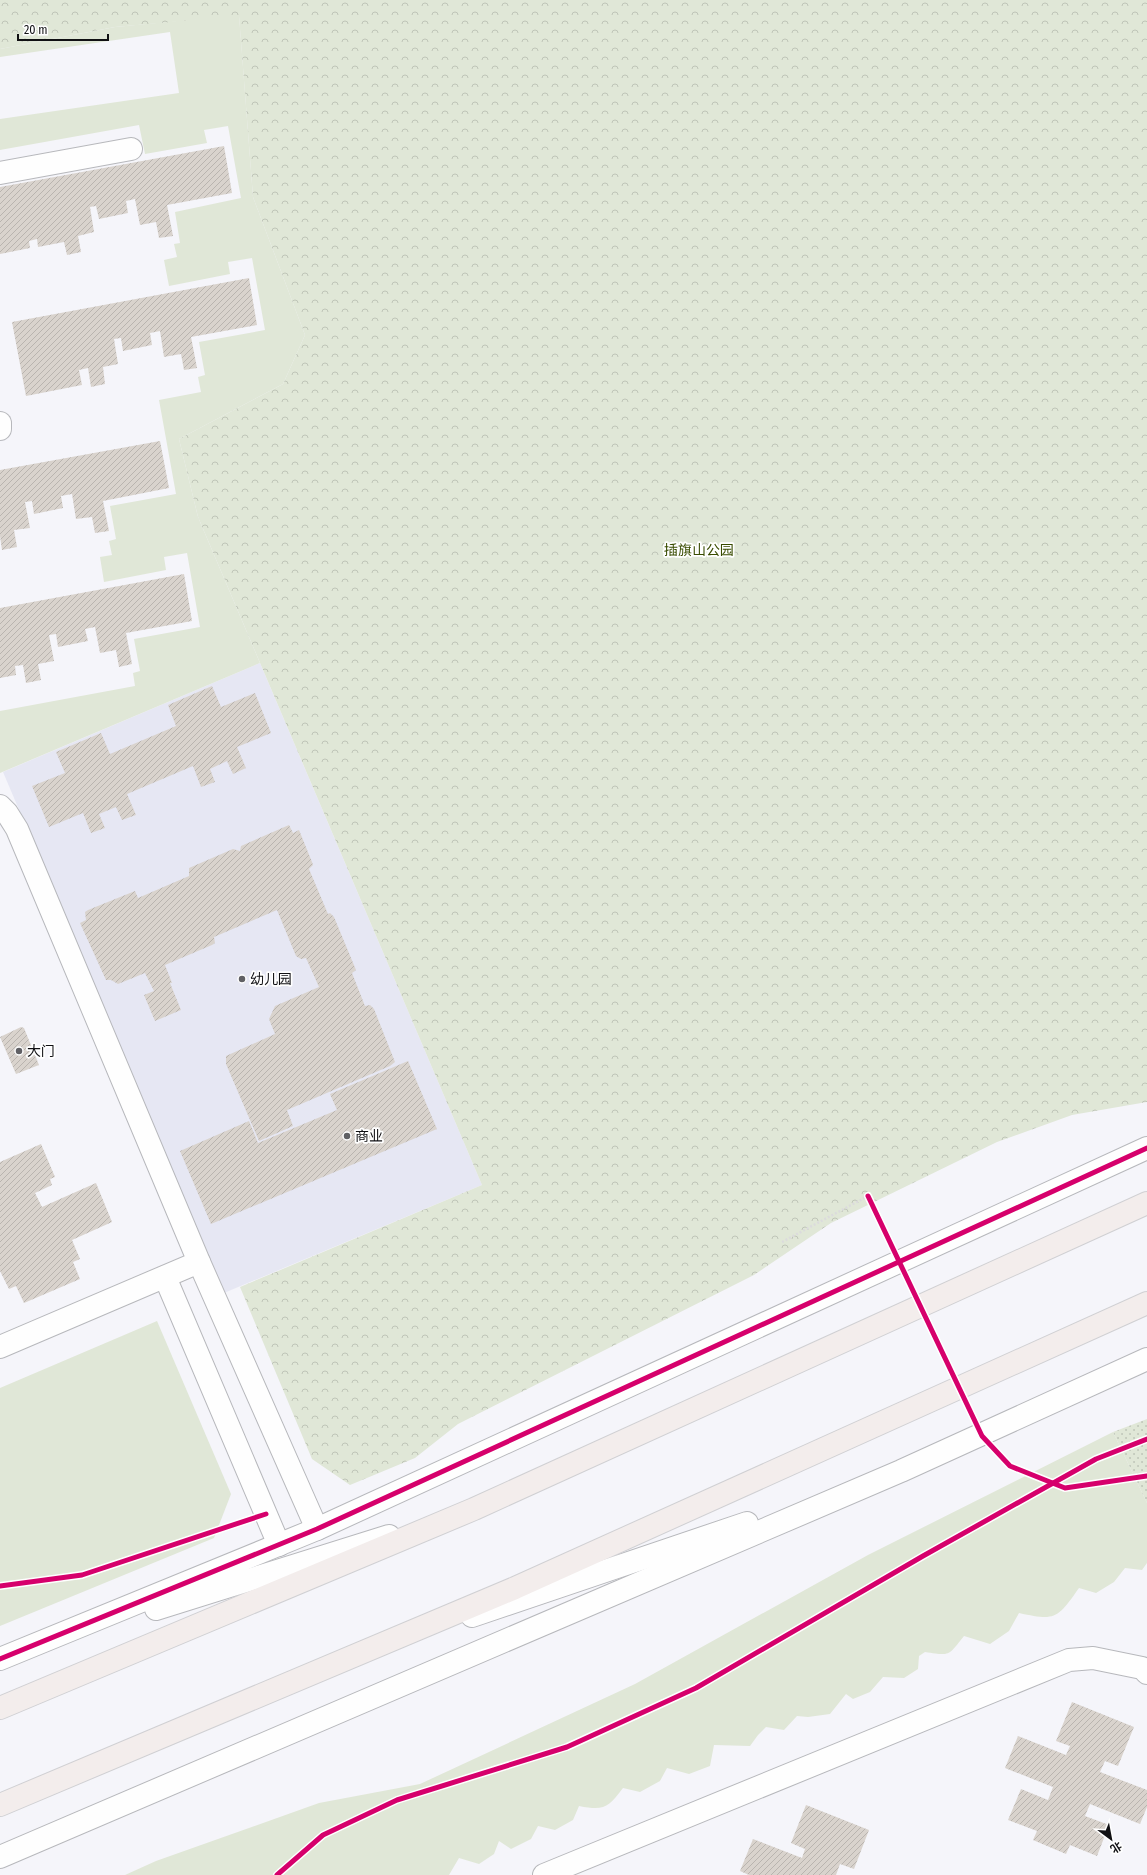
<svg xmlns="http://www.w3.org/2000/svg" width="1147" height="1875" viewBox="0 0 1147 1875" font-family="'Fira Sans Condensed','Noto Sans SC',sans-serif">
	<defs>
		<pattern id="forest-crowns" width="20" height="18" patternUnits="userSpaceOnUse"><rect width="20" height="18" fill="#e0e7d7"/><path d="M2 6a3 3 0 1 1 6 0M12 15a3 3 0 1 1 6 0" fill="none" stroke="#bfc5b8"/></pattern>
		<pattern id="park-dots" width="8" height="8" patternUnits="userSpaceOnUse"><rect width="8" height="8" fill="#e0e7d7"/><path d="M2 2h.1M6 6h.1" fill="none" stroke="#bfc5b8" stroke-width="1.8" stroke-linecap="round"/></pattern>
		<pattern id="building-hatch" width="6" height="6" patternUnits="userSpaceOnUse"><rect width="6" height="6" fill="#d9d3cd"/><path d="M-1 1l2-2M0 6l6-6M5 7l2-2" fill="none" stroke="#b9b4af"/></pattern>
	</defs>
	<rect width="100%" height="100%" fill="#f5f5fa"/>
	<path fill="#e6e7f3" d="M260,663L482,1185L224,1293L3,772Z"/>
	<g fill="#e0e7d7">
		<path d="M239,15L253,197L305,335L283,384L179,439L198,517L260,663L0,773V711L135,686L133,673L140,671L134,639L200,627L187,553L164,557L166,570L104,582L100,557L112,555L109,541L116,539L110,506L176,494L159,400L201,392L198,377L205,375L199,342L265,330L252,258L228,262L230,274L169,286L164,260L177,257L174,244L180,243L175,212L241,198L228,126L204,130L207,143L145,154L139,125L0,150V119L179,93L170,32L0,57V49L115,27Z"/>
		<path d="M157,1321L231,1494L214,1538L0,1626V1388Z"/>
		<path d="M1113,1432L1147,1503V1563L1142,1570L1125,1568L1114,1582L1096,1593L1079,1588C1057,1619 1056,1621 1019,1613L1009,1631L990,1644L964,1636C948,1656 951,1656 925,1652L919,1656L918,1669L904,1678L883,1677L870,1692L853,1699L846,1694L830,1714L808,1717L797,1716L784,1730L766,1727L758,1735L750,1746L714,1745L710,1766L689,1774L667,1768L660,1781L640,1792L623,1788C608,1808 604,1811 579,1806L573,1820L555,1830L538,1826L531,1839L511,1849L499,1841L494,1854L479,1864L459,1858L449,1875H125L156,1861L319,1803L420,1784L635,1684L868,1555Z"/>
	</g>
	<path fill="url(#forest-crowns)" d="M0,0H1147V1102L1072,1115L997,1142L831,1223L754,1275L458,1424L415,1458L350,1485L312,1459L240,1287L482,1185L198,517L179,439L283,384L305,335L253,197L239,16L115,27L0,49Z"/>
	<path fill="url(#park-dots)" d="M1147,1419V1503L1113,1432Z"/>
	<g fill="url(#building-hatch)">
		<path d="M224,146L232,193L167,205L173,236L159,238L156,222L140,225L135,199L126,201L128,213L99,219L96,206L90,207L94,232L78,236L81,252L67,255L64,242L38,247L37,239L29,241L30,248L0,254V187Z"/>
		<path d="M249,278L257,325L191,337L197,368L184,370L181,354L164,357L160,331L150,333L152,345L123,351L121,338L114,339L118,364L103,367L105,384L91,387L88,368L79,370L82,385L26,396L12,322Z"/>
		<path d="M160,441L169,488L103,501L109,531L95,533L92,517L76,519L72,494L61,496L63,508L34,514L32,501L25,502L30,528L14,530L17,547L2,550L0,536V470Z"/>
		<path d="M184,574L192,621L126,633L132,664L119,667L116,650L100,653L95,627L85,629L88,641L58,647L56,634L49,635L54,661L38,664L41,680L26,683L23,665L15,666L16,675L0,678V608Z"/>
		<path d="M212,686L221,707L255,693L271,733L237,747L246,768L233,774L227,761L210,769L215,782L201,787L193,766L127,794L136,815L122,820L116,807L99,814L105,828L91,833L83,813L49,827L32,786L65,773L56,752L101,733L110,754L176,726L168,705Z"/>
		<path d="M289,825L293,833L299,830L312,862L313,865L309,869L328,914L330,913L334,917L356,970L352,973L365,1006L370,1005L374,1009L395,1062L390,1066L287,1110L293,1126L259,1141L226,1064V1056L275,1034L269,1019L275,1006L319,987L306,958L301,959L296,956L277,910L214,937L215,943L212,945L165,965L172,983H170L181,1010L155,1021L144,995L154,991L145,973L118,984L111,980H106L80,923L86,920L85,912L88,910L135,891L138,898L189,876V868L233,849L240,851L241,846Z"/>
		<path d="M21,1027L24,1028L39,1065L16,1074L0,1037Z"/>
		<path d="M408,1061L437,1129L211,1224L180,1151L249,1121L258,1143L337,1110L330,1094Z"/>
		<path d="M41,1144L55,1177L50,1179L52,1185L35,1193L42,1207L96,1183L112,1222L72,1240L80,1259L73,1262L80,1279L24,1303L16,1286L9,1289L0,1271V1162Z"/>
		<path d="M1072,1702L1134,1727L1118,1766L1105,1761L1100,1772L1147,1790V1807L1140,1824L1090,1804L1085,1816L1109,1825L1097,1856L1070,1845L1066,1854L1033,1840L1037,1831L1008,1820L1021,1789L1048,1800L1053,1787L1005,1768L1018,1736L1066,1755L1070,1746L1056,1741Z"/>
		<path d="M806,1805L869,1830L854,1869L840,1864L836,1875H749L740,1871L753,1839L802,1858L805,1849L791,1843Z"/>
	</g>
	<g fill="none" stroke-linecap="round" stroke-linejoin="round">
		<g stroke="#b7b8bc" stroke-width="24">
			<g id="minor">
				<path d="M0,173L131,149"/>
				<path d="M0,423V429"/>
				<path d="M0,806L7,813L17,829L199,1262L317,1529"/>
				<path d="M165,1277L279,1545"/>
				<path d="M0,1347L199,1262"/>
				<path d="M156,1609L389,1536"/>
				<path d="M472,1616L747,1523"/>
				<path d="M0,1659L317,1529L1147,1148"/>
				<path d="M0,1857L901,1471L1147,1359"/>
				<path d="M544,1875L1069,1660L1093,1658L1142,1668L1147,1673"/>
			</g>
		</g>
		<g stroke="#d0d0d3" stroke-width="24">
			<g id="highway">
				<path d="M0,1708L474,1509L1147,1203"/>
				<path d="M0,1805L515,1588L1147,1303"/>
			</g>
		</g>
		<path stroke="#dbdbdc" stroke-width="2.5" stroke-dasharray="2 2" stroke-linecap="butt" d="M782,1242L868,1196"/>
		<use href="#minor" stroke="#fefefe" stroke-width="22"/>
		<use href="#highway" stroke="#f3edec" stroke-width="22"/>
		<g stroke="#fff" stroke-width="8">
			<g id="cycleway">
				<path d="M868,1196L982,1436L1010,1466L1065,1488L1147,1476"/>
				<path d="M0,1586L82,1575L266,1514"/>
				<path d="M0,1659L317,1529L1147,1148"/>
				<path d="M277,1875L323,1835L397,1800L567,1747L696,1688L923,1556L1096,1459L1147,1439"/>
			</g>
		</g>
		<use href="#cycleway" stroke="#d6006c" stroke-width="5"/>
	</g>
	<g fill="#606064" stroke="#fff" stroke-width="1.5">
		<circle cx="242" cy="979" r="4"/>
		<circle cx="19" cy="1051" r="4"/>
		<circle cx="347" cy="1136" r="4"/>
	</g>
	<g text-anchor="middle" stroke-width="3.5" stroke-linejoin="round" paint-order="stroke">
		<g font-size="14" fill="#394c00" stroke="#fff">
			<text x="699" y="555">插旗山公园</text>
		</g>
		<g font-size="14" fill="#101013" stroke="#fff" text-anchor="start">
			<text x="250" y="984">幼儿园</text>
			<text x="27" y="1056">大门</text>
			<text x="355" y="1141">商业</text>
		</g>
	</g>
	<g transform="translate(1111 1839) rotate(148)" stroke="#ffffff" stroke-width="3" paint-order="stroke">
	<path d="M0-3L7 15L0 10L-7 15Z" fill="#101013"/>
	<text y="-6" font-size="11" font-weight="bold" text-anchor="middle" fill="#101013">北</text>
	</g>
	<path d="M18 34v6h90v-6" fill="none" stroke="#101013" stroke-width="2"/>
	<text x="24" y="34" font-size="12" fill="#101013" stroke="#ffffff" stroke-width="3" paint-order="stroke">20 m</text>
</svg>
